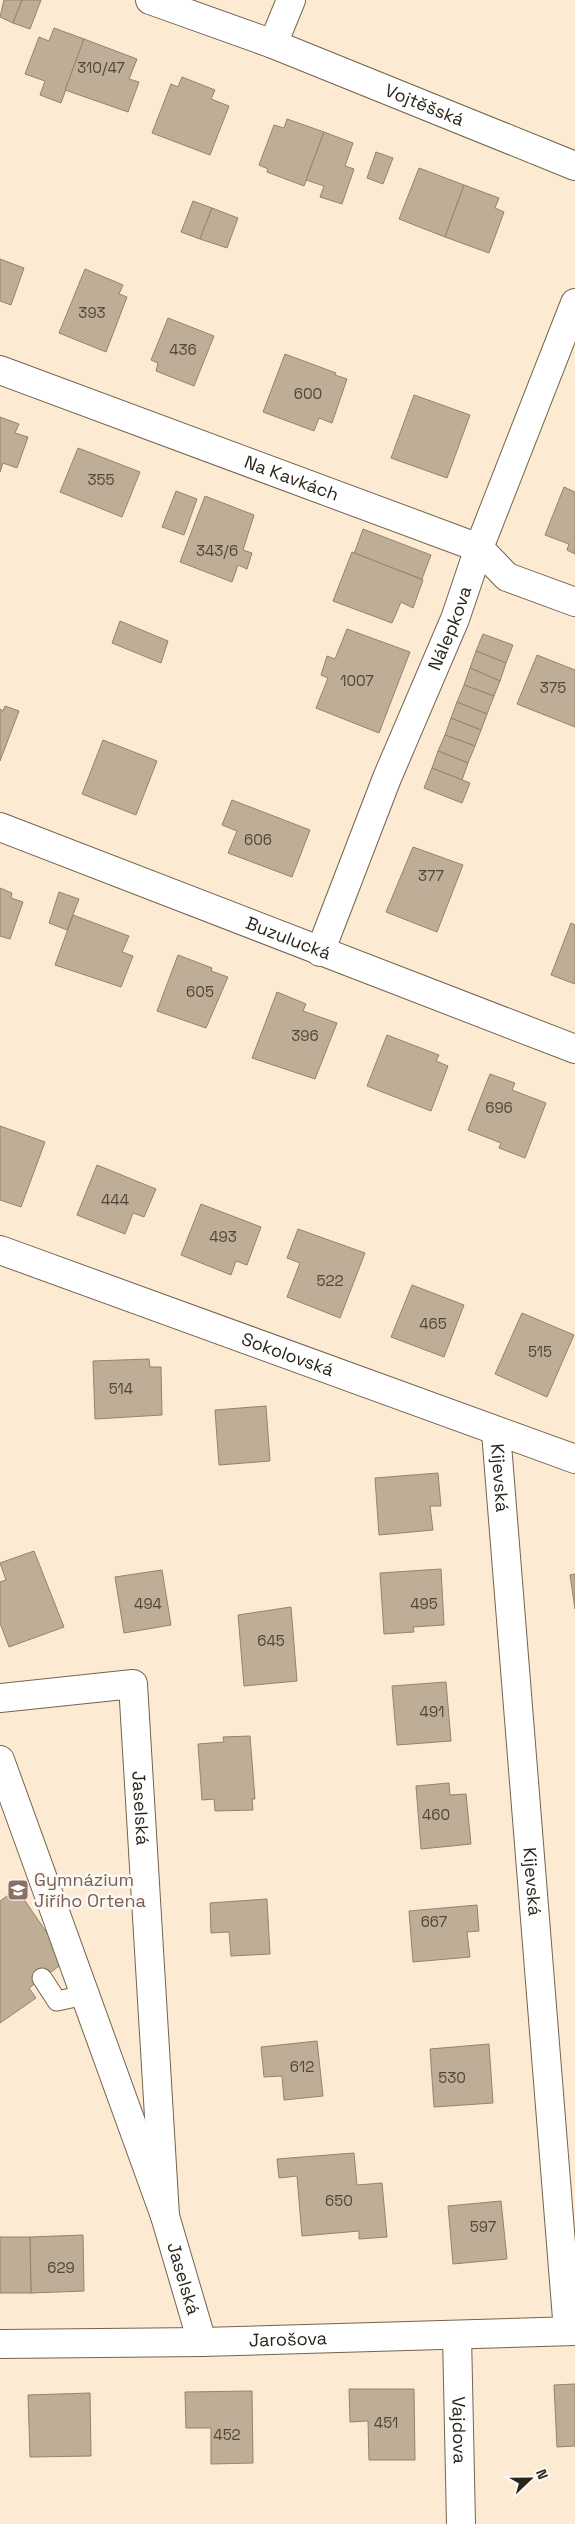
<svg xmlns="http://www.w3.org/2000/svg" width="575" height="2524" viewBox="0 0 575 2524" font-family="'Space Grotesk',sans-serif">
	<rect width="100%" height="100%" fill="#fcead2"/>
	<g fill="#bfae97" stroke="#94836d">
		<path d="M4,0H22L13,23L0,17Z"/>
		<path d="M22,0H41L30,29L13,23Z"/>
		<path d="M54,28L84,39L61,103L40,95L45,81L25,74L39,37L49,41Z"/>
		<path d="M84,39L137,59L129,79L139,82L128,112L65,90Z"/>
		<path d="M182,77L215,90L211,99L229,106L210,155L152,133L171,84L178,87Z"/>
		<path d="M287,119L324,132L304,186L267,172L268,169L259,165L274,125L284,128Z"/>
		<path d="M324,132L353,143L345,166L354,169L342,204L320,197L324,186L306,180Z"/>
		<path d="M376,152L393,158L383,184L367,178Z"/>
		<path d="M419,168L464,185L445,237L399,219Z"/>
		<path d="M464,185L499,198L495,208L504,212L489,253L445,237Z"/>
		<path d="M193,201L212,208L200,239L181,232Z"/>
		<path d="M212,208L238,218L227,248L200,239Z"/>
		<path d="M0,259L24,268L11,305L0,301Z"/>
		<path d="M85,269L123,285L119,294L127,297L106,352L59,333Z"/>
		<path d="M168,318L214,336L194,386L156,371L158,363L151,360Z"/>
		<path d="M285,354L336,373L335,375L347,379L332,423L319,418L314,431L263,412Z"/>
		<path d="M414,395L470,415L447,478L391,458Z"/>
		<path d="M0,417L19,424L15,433L28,437L17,468L3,463L0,472Z"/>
		<path d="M78,448L140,472L122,517L60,492Z"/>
		<path d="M564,487L575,492V554L567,550L569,544L545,535Z"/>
		<path d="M176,491L197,499L184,535L162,527Z"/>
		<path d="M205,496L254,515L243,550L252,553L247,569L238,565L232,582L180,562Z"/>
		<path d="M363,529L431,555L422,579L354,554Z"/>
		<path d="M352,552L423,580L413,608L401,602L392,623L333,601Z"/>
		<path d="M120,621L168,641L161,663L112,643Z"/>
		<path d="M347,629L410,652L379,733L316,708L328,678L321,675L327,656L335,659Z"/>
		<path d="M483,634L513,645L506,663L476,651Z"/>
		<path d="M476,651L506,663L500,681L470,668Z"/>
		<path d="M537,655L575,670V727L517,704Z"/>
		<path d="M470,668L500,681L494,696L464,685Z"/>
		<path d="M464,685L494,696L487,714L457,702Z"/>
		<path d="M457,702L487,714L481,730L451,718Z"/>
		<path d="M5,706L19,711L0,761V709L3,711Z"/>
		<path d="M451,718L481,730L475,746L445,735Z"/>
		<path d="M445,735L475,746L468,763L438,751Z"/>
		<path d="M103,740L157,761L136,815L82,794Z"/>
		<path d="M438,751L468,763L462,780L432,768Z"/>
		<path d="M432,768L470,783L462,803L424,788Z"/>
		<path d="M232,800L310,830L292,877L228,853L237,831L222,825Z"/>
		<path d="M413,847L463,865L437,932L386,912Z"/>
		<path d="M0,888L12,893L11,898L23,902L10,939L0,936Z"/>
		<path d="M59,892L79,899L67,930L49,923Z"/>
		<path d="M73,915L129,936L122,952L133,956L121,987L55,965Z"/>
		<path d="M571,923L575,925V984L551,975Z"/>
		<path d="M178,955L212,968L211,971L228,977L206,1028L157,1011Z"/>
		<path d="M277,992L306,1004L303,1011L337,1023L315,1079L252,1058Z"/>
		<path d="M387,1035L439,1055L436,1061L448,1066L431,1111L367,1086Z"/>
		<path d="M490,1074L515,1083L512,1090L546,1103L525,1158L499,1148L501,1143L468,1130Z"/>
		<path d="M0,1126L45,1142L21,1207L0,1200Z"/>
		<path d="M97,1165L156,1189L144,1217L133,1213L125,1234L77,1215Z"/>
		<path d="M201,1204L261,1227L247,1265L236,1261L231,1275L181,1255Z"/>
		<path d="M298,1229L365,1253L340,1318L287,1297L300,1263L287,1258Z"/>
		<path d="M412,1285L464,1305L444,1357L391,1337Z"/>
		<path d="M522,1313L574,1335L547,1397L495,1374Z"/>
		<path d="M149,1359L150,1367H161L162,1415L95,1419L93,1361Z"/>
		<path d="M266,1406L270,1461L219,1465L215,1410Z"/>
		<path d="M438,1473L441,1506H430L433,1530L379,1535L375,1478Z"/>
		<path d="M34,1551L64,1627L9,1647L0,1623V1582L6,1580L0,1563Z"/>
		<path d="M441,1569L444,1625L413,1627L414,1632L384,1634L380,1573Z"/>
		<path d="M162,1570L171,1625L124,1633L115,1577Z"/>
		<path d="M575,1574V1609L570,1575Z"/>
		<path d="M291,1607L297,1681L244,1686L238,1615Z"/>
		<path d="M446,1682L451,1741L397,1745L392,1686Z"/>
		<path d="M250,1736L255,1799H252L253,1810L215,1811L214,1799L202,1800L198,1744L224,1742L223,1737Z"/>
		<path d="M449,1783L450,1795L466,1794L471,1844L421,1849L416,1786Z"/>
		<path d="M17,1889L66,1961L29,1988L36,1998L0,2023V1901Z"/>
		<path d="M267,1899L270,1954L231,1956L229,1932L211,1933L210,1903Z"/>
		<path d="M477,1905L479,1931L467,1932L470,1957L413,1962L409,1911Z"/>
		<path d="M317,2041L323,2096L284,2100L282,2076L264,2077L261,2047Z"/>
		<path d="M489,2044L493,2103L434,2107L430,2049Z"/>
		<path d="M354,2153L357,2185L382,2183L387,2237L359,2239V2231L302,2236L297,2176L279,2178L277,2159Z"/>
		<path d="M501,2201L507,2259L453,2264L448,2206Z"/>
		<path d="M83,2235L84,2291L31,2293L30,2237Z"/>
		<path d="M0,2237H30L31,2293H0Z"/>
		<path d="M575,2384V2446L557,2447L554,2385Z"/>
		<path d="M349,2389H414L415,2460H369L368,2421L350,2422Z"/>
		<path d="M252,2391L253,2463L211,2464V2428H186L185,2392Z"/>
		<path d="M90,2393L91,2456L30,2457L28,2395Z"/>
	</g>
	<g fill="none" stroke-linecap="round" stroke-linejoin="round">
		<g stroke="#74644f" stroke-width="21">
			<path id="service" d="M42,1978L57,2001L85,1995"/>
		</g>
		<g stroke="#74644f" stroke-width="30">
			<g id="minor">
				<path id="s1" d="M150,0L273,44L575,166"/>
				<path d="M273,44L291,0"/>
				<path id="s2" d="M0,370L479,548L507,577L575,602"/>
				<path id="s3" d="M0,827L575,1049"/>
				<path id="s4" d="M320,952L387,778L455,619L479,548L575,303"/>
				<path id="s5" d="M0,1250L575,1459"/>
				<path id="s6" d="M496,1432L568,2331"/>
				<path id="s7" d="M0,1698L133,1684L165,2216"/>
				<path id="s8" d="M0,1760L165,2216L202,2342"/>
				<path id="s9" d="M457,2335L461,2524"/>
				<path id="s10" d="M0,2344L202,2342L575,2331"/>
			</g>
		</g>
		<use href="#service" stroke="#fff" stroke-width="19"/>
		<use href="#minor" stroke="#fff" stroke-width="28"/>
	</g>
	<defs>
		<g id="university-square" transform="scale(1.125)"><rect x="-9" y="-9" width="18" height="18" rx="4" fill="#8d6e63" stroke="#fdf9f4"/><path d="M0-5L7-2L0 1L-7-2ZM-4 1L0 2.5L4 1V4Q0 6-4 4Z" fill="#fff"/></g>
	</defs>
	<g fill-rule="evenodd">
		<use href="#university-square" x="18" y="1890"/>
	</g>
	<g text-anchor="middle" stroke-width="5" stroke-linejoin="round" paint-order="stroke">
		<g font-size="15" fill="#50473b">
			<text x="101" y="73">310/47</text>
			<text x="92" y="318">393</text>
			<text x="183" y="355">436</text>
			<text x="308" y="399">600</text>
			<text x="101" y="485">355</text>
			<text x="217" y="556">343/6</text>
			<text x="357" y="686">1007</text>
			<text x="553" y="693">375</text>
			<text x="258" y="845">606</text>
			<text x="431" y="881">377</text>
			<text x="200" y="997">605</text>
			<text x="305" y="1041">396</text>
			<text x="499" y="1113">696</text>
			<text x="115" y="1205">444</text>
			<text x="223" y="1242">493</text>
			<text x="330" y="1286">522</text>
			<text x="433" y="1329">465</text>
			<text x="540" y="1357">515</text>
			<text x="121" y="1394">514</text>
			<text x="148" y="1609">494</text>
			<text x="424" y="1609">495</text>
			<text x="271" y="1646">645</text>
			<text x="432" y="1717">491</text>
			<text x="436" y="1820">460</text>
			<text x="434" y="1927">667</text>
			<text x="302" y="2072">612</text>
			<text x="452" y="2083">530</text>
			<text x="339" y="2206">650</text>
			<text x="483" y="2232">597</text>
			<text x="61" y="2273">629</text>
			<text x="386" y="2428">451</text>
			<text x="227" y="2440">452</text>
		</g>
		<g font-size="18" fill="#2b251c" stroke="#fdf9f4">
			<text dy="6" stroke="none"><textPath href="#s1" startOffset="294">Vojtěšská</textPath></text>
			<text dy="6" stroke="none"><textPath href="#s2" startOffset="311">Na Kavkách</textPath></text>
			<text dy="6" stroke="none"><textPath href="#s4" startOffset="349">Nálepkova</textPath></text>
			<text dy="6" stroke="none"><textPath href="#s3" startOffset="309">Buzulucká</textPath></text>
			<text dy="6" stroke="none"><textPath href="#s5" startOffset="306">Sokolovská</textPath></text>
			<text dy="6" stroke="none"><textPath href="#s6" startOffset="46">Kijevská</textPath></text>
			<text dy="6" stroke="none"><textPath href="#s7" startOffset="258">Jaselská</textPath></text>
			<text dy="6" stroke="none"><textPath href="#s6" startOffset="451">Kijevská</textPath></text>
			<text dy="6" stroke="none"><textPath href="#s8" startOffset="550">Jaselská</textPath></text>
			<text dy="6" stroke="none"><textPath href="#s10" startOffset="288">Jarošova</textPath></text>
			<text dy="6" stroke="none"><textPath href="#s9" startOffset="95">Vajdova</textPath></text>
		</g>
		<g font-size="18" fill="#785e54" stroke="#fdf9f4" text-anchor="start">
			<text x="34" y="1886">Gymnázium<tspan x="34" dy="21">Jiřího Ortena</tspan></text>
		</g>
	</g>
	<g transform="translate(530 2479) rotate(68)" stroke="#fdf9f4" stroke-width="4" paint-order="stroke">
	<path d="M0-4L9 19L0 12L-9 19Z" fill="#2b251c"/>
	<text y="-8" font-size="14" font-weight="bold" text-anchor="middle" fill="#2b251c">N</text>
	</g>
</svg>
